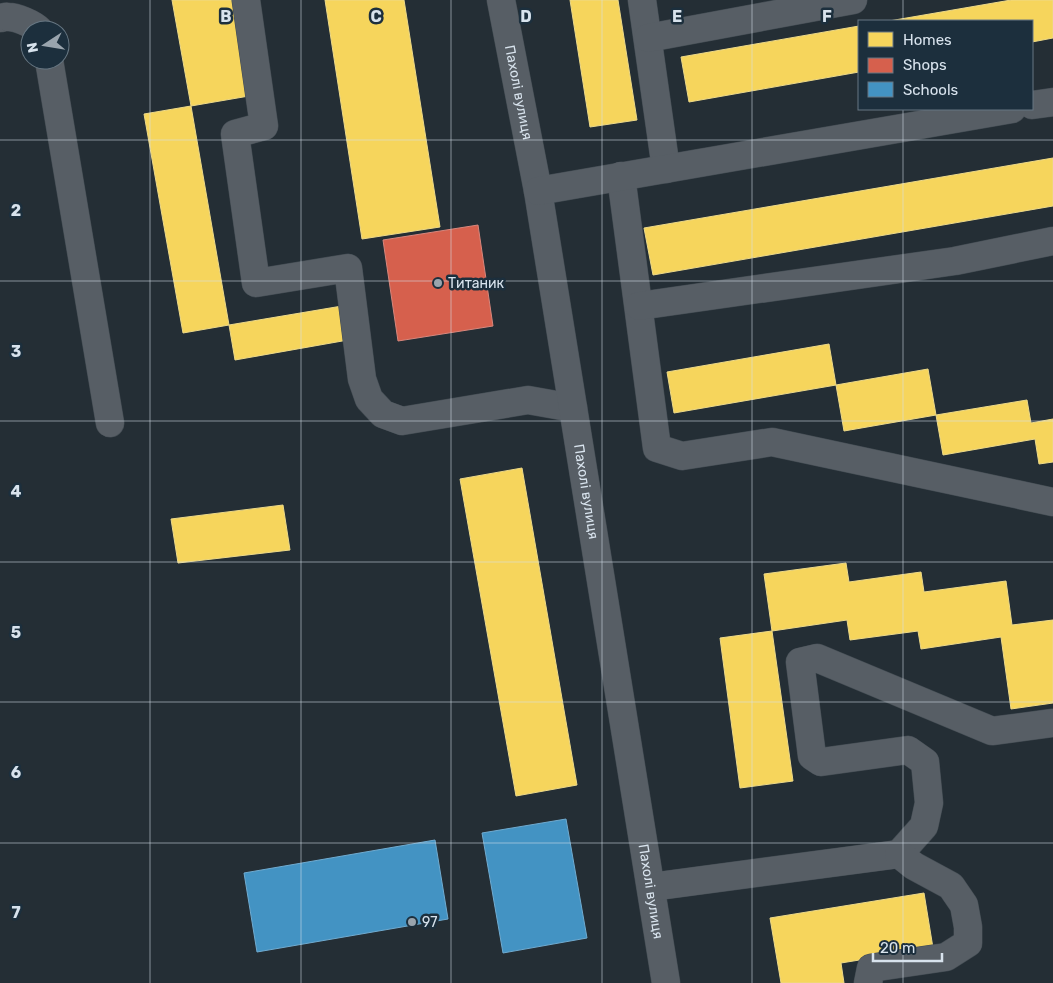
<svg xmlns="http://www.w3.org/2000/svg" width="1053" height="983" viewBox="0 0 1053 983" font-family="Rubik,sans-serif">
	<rect width="100%" height="100%" fill="#242e35"/>
	<g fill="#f6d55c" stroke="#edd988">
		<path d="M172,0H232L249,96L191,106Z"/>
		<path d="M325,0H404L440,227L362,239Z"/>
		<path d="M570,0H618L637,120L590,127Z"/>
		<path d="M1011,0H1053V38L1032,42V21H889Z"/>
		<path d="M859,26V72L689,102L681,57Z"/>
		<path d="M191,106L229,325L183,333L144,114Z"/>
		<path d="M1053,158V206L653,275L644,228Z"/>
		<path d="M342,306L348,340L235,360L229,325Z"/>
		<path d="M829,344L836,385L674,413L667,372Z"/>
		<path d="M928,369L936,415L844,431L836,385Z"/>
		<path d="M1027,400L1031,423L1053,419V462L1039,464L1035,439L943,455L936,415Z"/>
		<path d="M522,468L577,785L516,796L460,479Z"/>
		<path d="M283,505L290,550L178,563L171,519Z"/>
		<path d="M846,563L849,582L921,572L924,592L1006,581L1012,625L1053,620V703L1011,709L1001,637L921,649L918,631L850,640L847,620L772,631L764,574Z"/>
		<path d="M772,631L793,781L740,788L720,638Z"/>
		<path d="M924,893L933,948L841,963L844,983H781L770,918Z"/>
	</g>
	<path fill="#d6604d" stroke="#d7877d" d="M478,225L493,326L398,341L383,240Z"/>
	<g fill="#4393c3" stroke="#70abd0">
		<path d="M566,819L587,938L503,953L482,833Z"/>
		<path d="M435,840L448,919L257,952L244,873Z"/>
	</g>
	<g fill="none" stroke-linecap="round" stroke-linejoin="round">
		<g stroke="#424b52" stroke-width="29">
			<g id="minor">
				<path d="M246,0L264,126L235,134L256,283L348,268L362,379L369,399L383,414L402,421L528,400L573,408"/>
				<path id="s1" d="M501,0L538,191L666,983"/>
				<path d="M642,0L666,169"/>
				<path d="M0,18C3,18 6,16 8,17C17,17 33,24 39,30"/>
				<path d="M648,38L853,0"/>
				<path d="M49,60L110,423"/>
				<path d="M1032,105L1053,102"/>
				<path d="M621,176L657,448L682,456L772,442L1053,502"/>
				<path d="M538,191L1012,109"/>
				<path d="M639,306L955,261L1053,241"/>
				<path d="M651,887L899,854L924,826L929,803L925,762L908,750L821,762L812,756L800,662L817,658L992,731L1053,723"/>
				<path d="M868,983L871,968L946,957L968,943V927L964,905L951,886L914,866L899,854"/>
			</g>
		</g>
		<use href="#minor" stroke="#575e65" stroke-width="28"/>
	</g>
	<path fill="none" stroke="#d8e3ed" stroke-width="1" stroke-opacity="0.55" d="M150,0V983M301,0V983M451,0V983M602,0V983M752,0V983M903,0V21M903,109V983M0,140H1053M0,281H1053M0,421H1053M0,562H1053M0,702H1053M0,843H1053"/>
	<g fill="#99a4ad" stroke="#1c2f3d" stroke-width="2">
		<circle cx="438" cy="283" r="5"/>
		<circle cx="412" cy="922" r="5"/>
	</g>
	<g text-anchor="middle" stroke-width="5" stroke-linejoin="round" paint-order="stroke">
		<g font-size="14" fill="#d8e3ed" stroke="#1c2f3d">
			<text dy="5" stroke="none"><textPath href="#s1" startOffset="94">Пахолі вулиця</textPath></text>
			<text dy="5" stroke="none"><textPath href="#s1" startOffset="499">Пахолі вулиця</textPath></text>
			<text dy="5" stroke="none"><textPath href="#s1" startOffset="904">Пахолі вулиця</textPath></text>
		</g>
		<g font-size="14" fill="#d8e3ed" stroke="#1c2f3d" text-anchor="start">
			<text x="448" y="288">Титаник</text>
			<text x="422" y="927">97</text>
		</g>
	</g>
	<g font-size="16" text-anchor="middle" font-weight="bold" fill="#d8e3ed" stroke="#1c2f3d" stroke-width="5" stroke-linejoin="round" paint-order="stroke">
		<text x="226" y="22">B</text>
		<text x="376" y="22">C</text>
		<text x="526" y="22">D</text>
		<text x="677" y="22">E</text>
		<text x="827" y="22">F</text>
		<text x="16" y="216">2</text>
		<text x="16" y="357">3</text>
		<text x="16" y="497">4</text>
		<text x="16" y="638">5</text>
		<text x="16" y="778">6</text>
		<text x="16" y="918">7</text>
	</g>
	<rect x="858" y="20" width="175" height="90" fill="#1c2f3d" stroke="#677783"/>
	<rect x="868" y="32" width="25" height="15" fill="#f6d55c" stroke="#677783"/>
	<text x="903" y="45" font-size="15" fill="#d8e3ed">Homes</text>
	<rect x="868" y="58" width="25" height="15" fill="#d6604d" stroke="#677783"/>
	<text x="903" y="70" font-size="15" fill="#d8e3ed">Shops</text>
	<rect x="868" y="82" width="25" height="15" fill="#4393c3" stroke="#677783"/>
	<text x="903" y="95" font-size="15" fill="#d8e3ed">Schools</text>
	<g transform="translate(45 45) rotate(258)"><circle r="24" fill="#1c2f3d" stroke="#677783"/>
	<path d="M0-4L9 19L0 12L-9 19Z" fill="#99a4ad"/>
	<text y="-8" font-size="14" font-weight="bold" text-anchor="middle" fill="#d8e3ed">N</text>
	</g>
	<path d="M873 953v8h69v-8" fill="none" stroke="#d8e3ed" stroke-width="2.5"/>
	<text x="880" y="953" font-size="15" fill="#d8e3ed" stroke="#1c2f3d" stroke-width="4" paint-order="stroke">20 m</text>
</svg>
